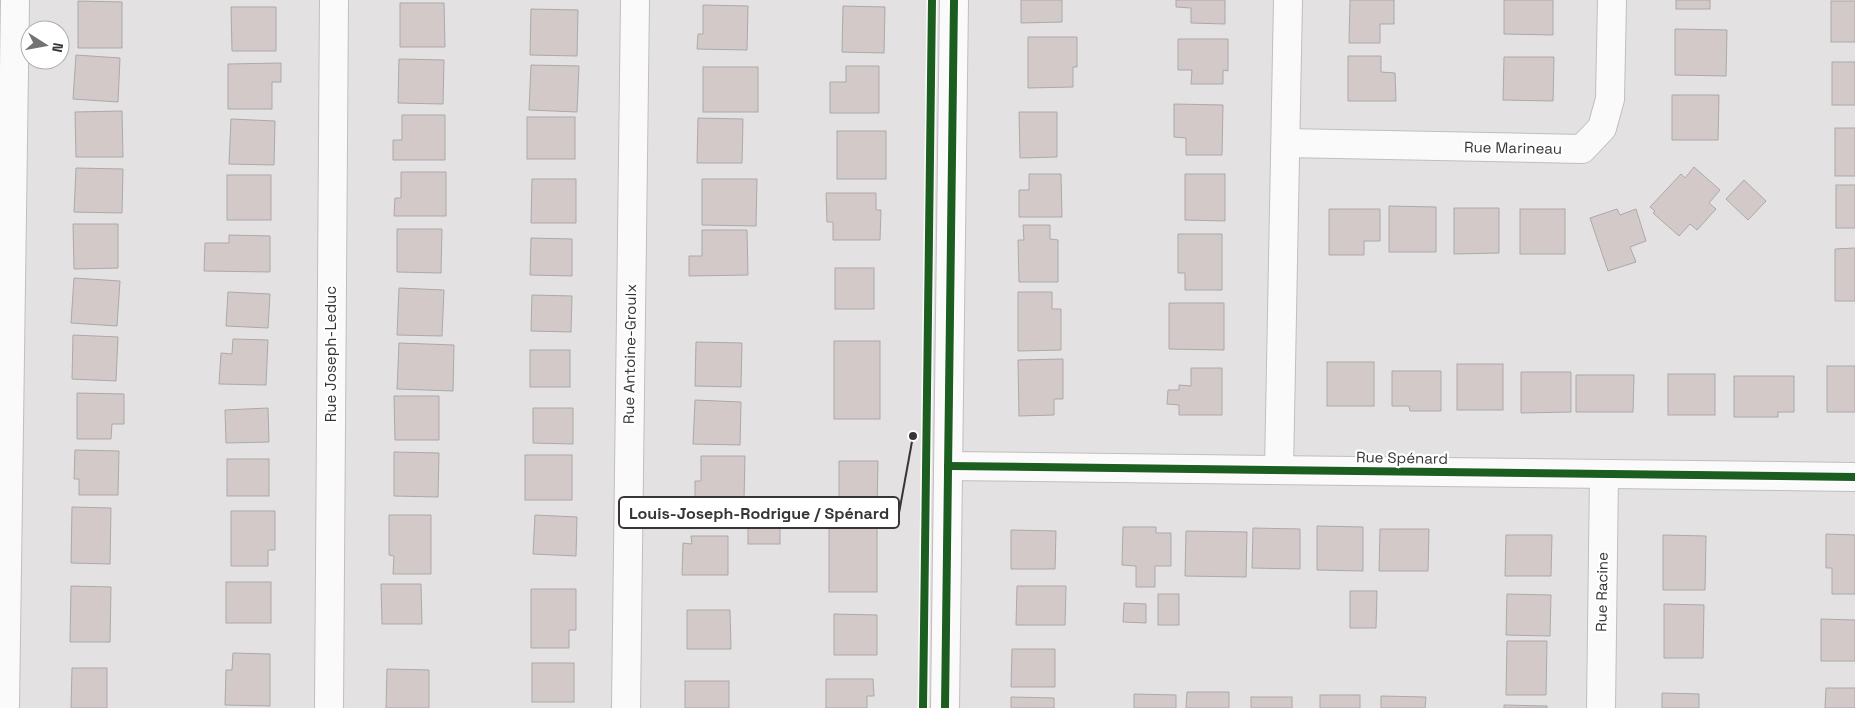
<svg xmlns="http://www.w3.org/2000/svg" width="1855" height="708" viewBox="0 0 1855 708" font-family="'Space Grotesk',sans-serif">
	<rect width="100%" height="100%" fill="#e4e1e2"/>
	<g fill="#d3c9c9" stroke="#aba9aa">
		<path d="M1021,0H1062V22L1021,23Z"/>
		<path d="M1176,0H1225V24L1191,23V8L1176,7Z"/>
		<path d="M1350,0H1394V24H1380V43H1349Z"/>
		<path d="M1504,0H1553V35L1504,34Z"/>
		<rect x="1676" y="0" width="34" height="9"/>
		<path d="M78,1L122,2V48H78Z"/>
		<rect x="1831" y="1" width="24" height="41"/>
		<path d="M400,3H444L445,47H400Z"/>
		<path d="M703,5L748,6L747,50L697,49L698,34H703Z"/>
		<path d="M843,6L885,7L884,53L842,52Z"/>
		<path d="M231,7H276V51H232Z"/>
		<path d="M531,9L578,10L577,56L530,55Z"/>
		<path d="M1675,29L1727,30L1726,76L1675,75Z"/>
		<path d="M1028,37H1077V67H1073V87L1028,88Z"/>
		<path d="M1178,39H1228V71L1223,70V84H1191L1192,70H1178Z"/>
		<path d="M76,55L120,58L118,102L73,99Z"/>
		<path d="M1348,56H1381V72L1395,73L1396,101H1348Z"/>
		<path d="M1504,57H1554L1553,101L1503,100Z"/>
		<path d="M399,59L444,60L443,104L398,103Z"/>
		<rect x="1832" y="62" width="23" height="43"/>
		<path d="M281,63V82H272V109H228V64Z"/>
		<path d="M531,65L579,66L577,112L529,110Z"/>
		<path d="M846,66H879V113H830V82H846Z"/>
		<rect x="703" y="67" width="55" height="45"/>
		<path d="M1672,95H1719L1718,140H1672Z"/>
		<path d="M1174,104L1223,105L1222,155H1186V138L1174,137Z"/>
		<path d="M122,111L123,157H76L75,112Z"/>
		<path d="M1019,112H1057V157L1020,158Z"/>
		<path d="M402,115H445V160H393V140H402Z"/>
		<rect x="527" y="117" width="48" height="42"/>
		<path d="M698,118L743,119L742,163H697Z"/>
		<path d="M231,119L275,121L274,165L229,164Z"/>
		<rect x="1835" y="128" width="20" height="48"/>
		<rect x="837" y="131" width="49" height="48"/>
		<path d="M1694,167L1720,190L1709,203L1716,209L1697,230L1690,224L1679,236L1653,213L1655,211L1650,207L1681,174L1685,178Z"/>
		<path d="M76,168L123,169L122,213L74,212Z"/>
		<path d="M401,172H446V216H394L395,198H401Z"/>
		<path d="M1029,174H1061L1062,217H1019V190H1029Z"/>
		<path d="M1185,174H1225V221L1185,220Z"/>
		<rect x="227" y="175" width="44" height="45"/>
		<path d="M532,179H576V223H531Z"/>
		<path d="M702,179H757L756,226L702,225Z"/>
		<path d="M1744,180L1766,201L1748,220L1726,199Z"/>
		<rect x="1836" y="185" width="19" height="43"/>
		<path d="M826,193H876V210H881L880,240H833V222H827Z"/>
		<path d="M1389,206L1436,207V252H1389Z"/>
		<path d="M1454,208H1499V253L1454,254Z"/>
		<path d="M1329,209H1380V241H1364V255H1329Z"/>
		<rect x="1520" y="209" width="45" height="45"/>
		<path d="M1617,209L1620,215L1636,209L1646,241L1630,247L1636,262L1608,271L1590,218Z"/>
		<path d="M73,224H118V268L74,269Z"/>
		<path d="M1023,225H1050V239L1058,240V282H1019L1018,240H1024Z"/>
		<path d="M397,229H442L441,273L397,272Z"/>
		<path d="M702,230H747L748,275L689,276V256H702Z"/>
		<path d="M1178,234H1222V290H1185V273H1178Z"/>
		<path d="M229,235L270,236V272L204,271L205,243H229Z"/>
		<path d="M531,238L572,239V276L530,275Z"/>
		<path d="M1855,248V301H1835V249Z"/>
		<rect x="835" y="268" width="39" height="41"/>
		<path d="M74,278L120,281L117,326L71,323Z"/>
		<path d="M399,288L444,290L442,336L397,335Z"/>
		<path d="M228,292L270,294L268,328L226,326Z"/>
		<path d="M1018,292H1052V309H1061V350L1018,351Z"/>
		<path d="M532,295L572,296L571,332L531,331Z"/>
		<path d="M1169,303H1224V350L1169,349Z"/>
		<path d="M73,335L118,337L116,381L72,379Z"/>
		<path d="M233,339L268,340L266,385L219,384L221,353L232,354Z"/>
		<rect x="834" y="341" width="46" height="78"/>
		<path d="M696,342L742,343L741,387L695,386Z"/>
		<path d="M399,343L454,345L453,391L397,389Z"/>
		<rect x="530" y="350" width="40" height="37"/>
		<path d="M1063,359V399H1054V415L1019,416L1018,360Z"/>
		<rect x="1327" y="362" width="47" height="44"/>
		<rect x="1457" y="364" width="46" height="46"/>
		<rect x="1827" y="366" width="28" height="46"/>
		<path d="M1191,368H1222V415H1179V405L1167,404L1168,390H1179V385L1191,386Z"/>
		<path d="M1392,371H1441V411H1410L1409,406H1392Z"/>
		<path d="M1521,372H1571V412L1521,413Z"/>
		<rect x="1668" y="374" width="47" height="41"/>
		<path d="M1576,375H1634L1633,412H1576Z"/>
		<path d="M1734,376H1794V412H1778V417H1734Z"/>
		<path d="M77,393L124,394V424H112L111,439H77Z"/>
		<path d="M394,396H439V440H395Z"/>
		<path d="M695,400L741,402L740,445L693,444Z"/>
		<path d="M268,408L269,442L226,443L225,410Z"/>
		<path d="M533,408H573V444L533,443Z"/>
		<path d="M75,450L119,451L118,495H79V479H74Z"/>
		<path d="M394,452L439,453L438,497L394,496Z"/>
		<rect x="525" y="455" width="47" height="45"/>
		<path d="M701,456H745L744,501H695V481H701Z"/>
		<rect x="227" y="459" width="42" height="37"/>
		<path d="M839,461H878L877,507H839Z"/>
		<path d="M72,507L111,508L110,564L71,563Z"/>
		<path d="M231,511H275V550H268V566H231Z"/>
		<rect x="748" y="513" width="32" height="31"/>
		<path d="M389,515H431V574H393L394,556L389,555Z"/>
		<path d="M535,515L577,517L576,556L533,554Z"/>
		<rect x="829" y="524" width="48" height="68"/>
		<path d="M1317,526L1363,527V571L1317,570Z"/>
		<path d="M1123,527H1156V533H1171V566H1155V587H1136V566L1122,565Z"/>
		<path d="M1253,528L1300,529V569L1252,568Z"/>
		<path d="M1380,529H1429L1428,571H1379Z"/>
		<path d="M1011,530L1056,531L1055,569H1011Z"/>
		<path d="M1186,531L1247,532L1246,577L1185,576Z"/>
		<path d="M1826,534L1855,535V594H1832V568H1826Z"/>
		<path d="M1506,535H1552L1551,576H1505Z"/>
		<path d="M1663,535L1706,536L1705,590H1663Z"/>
		<path d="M691,536H728V575H682L683,543L692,544Z"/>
		<rect x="226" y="582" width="45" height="41"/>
		<path d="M381,584H421L422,624H382Z"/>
		<path d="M71,586L111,587L110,642H70Z"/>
		<path d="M1017,586H1066L1065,625H1016Z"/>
		<path d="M531,589H576V630H569V648H531Z"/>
		<path d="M1350,591H1377L1376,628H1350Z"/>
		<rect x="1158" y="594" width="21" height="31"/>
		<path d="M1507,594L1551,595L1550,636L1506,635Z"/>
		<path d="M1124,603L1146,604V623L1123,622Z"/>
		<path d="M1664,604L1704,605L1703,658H1664Z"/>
		<path d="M687,610H730L731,649H687Z"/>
		<path d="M834,614L877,615V655H834Z"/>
		<path d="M1821,619L1855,620V661H1821Z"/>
		<path d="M1507,641H1547L1546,695H1506Z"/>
		<path d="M1012,649H1055V687H1011Z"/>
		<path d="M233,653L270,654V706L225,705L226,670H232Z"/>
		<rect x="532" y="663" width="42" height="39"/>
		<path d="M72,668H107V708H71Z"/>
		<path d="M387,669L429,670V708H386Z"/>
		<path d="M826,679H873L874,696H867V708H826Z"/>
		<rect x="685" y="681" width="44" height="27"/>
		<path d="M1826,688H1855V708H1825Z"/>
		<path d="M1187,692H1229V708H1186Z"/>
		<path d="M1662,693L1699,694V708H1662Z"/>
		<path d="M1134,694L1176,695V708H1134Z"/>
		<rect x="1320" y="695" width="40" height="13"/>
		<path d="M1381,696L1426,697L1425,708H1381Z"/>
		<path d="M1011,697L1054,698V708H1011Z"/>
		<rect x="1251" y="697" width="41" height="11"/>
		<path d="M1504,705L1547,706V708H1504Z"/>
	</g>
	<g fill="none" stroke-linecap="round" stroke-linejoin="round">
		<g stroke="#c0bebf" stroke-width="30">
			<g id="minor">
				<path d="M1286,143L1582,149L1602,128L1610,99L1612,0"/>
				<path d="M948,466L1855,477"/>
				<path d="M1279,470L1288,0"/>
				<path d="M5,708L15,0"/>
				<path d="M329,708L334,0"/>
				<path d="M626,708L635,0"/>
				<path d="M945,708L954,0"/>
				<path d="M1601,708L1604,475"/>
			</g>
		</g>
		<use href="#minor" stroke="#fbfafb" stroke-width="28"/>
		<g stroke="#fff" stroke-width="11">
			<g id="cycleway">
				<path d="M948,466L1855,477"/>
				<path d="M923,708L932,0"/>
				<path d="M945,708L954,0"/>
			</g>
		</g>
		<use href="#cycleway" stroke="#1b5e20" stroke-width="8"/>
	</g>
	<g text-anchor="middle" stroke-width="4.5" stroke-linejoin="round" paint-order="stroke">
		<g font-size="15" fill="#373536" stroke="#fff">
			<text transform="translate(1513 148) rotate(1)" y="5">Rue Marineau</text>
			<text transform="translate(331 354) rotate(-90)" y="5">Rue Joseph-Leduc</text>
			<text transform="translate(630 354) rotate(-89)" y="5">Rue Antoine-Groulx</text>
			<text transform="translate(1402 458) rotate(1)" y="5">Rue Spénard</text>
			<text transform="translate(1602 592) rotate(-89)" y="5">Rue Racine</text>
		</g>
	</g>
	<path fill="none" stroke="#373536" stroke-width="2" d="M913 436L899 513"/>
	<circle fill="#373536" stroke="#fff" stroke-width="2" cx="913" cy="436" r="5"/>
	<rect fill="#fff" stroke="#373536" stroke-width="2" x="619" y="497" width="280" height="31" rx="5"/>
	<g font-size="16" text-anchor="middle" font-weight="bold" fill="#373536">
		<text x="759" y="519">Louis-Joseph-Rodrigue / Spénard</text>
	</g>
	<g transform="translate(45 45) rotate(101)"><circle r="24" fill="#ffffff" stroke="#afaeaf"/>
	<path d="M0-4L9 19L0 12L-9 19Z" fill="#747172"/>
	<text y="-8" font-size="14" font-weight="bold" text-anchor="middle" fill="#373536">N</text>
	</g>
</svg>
